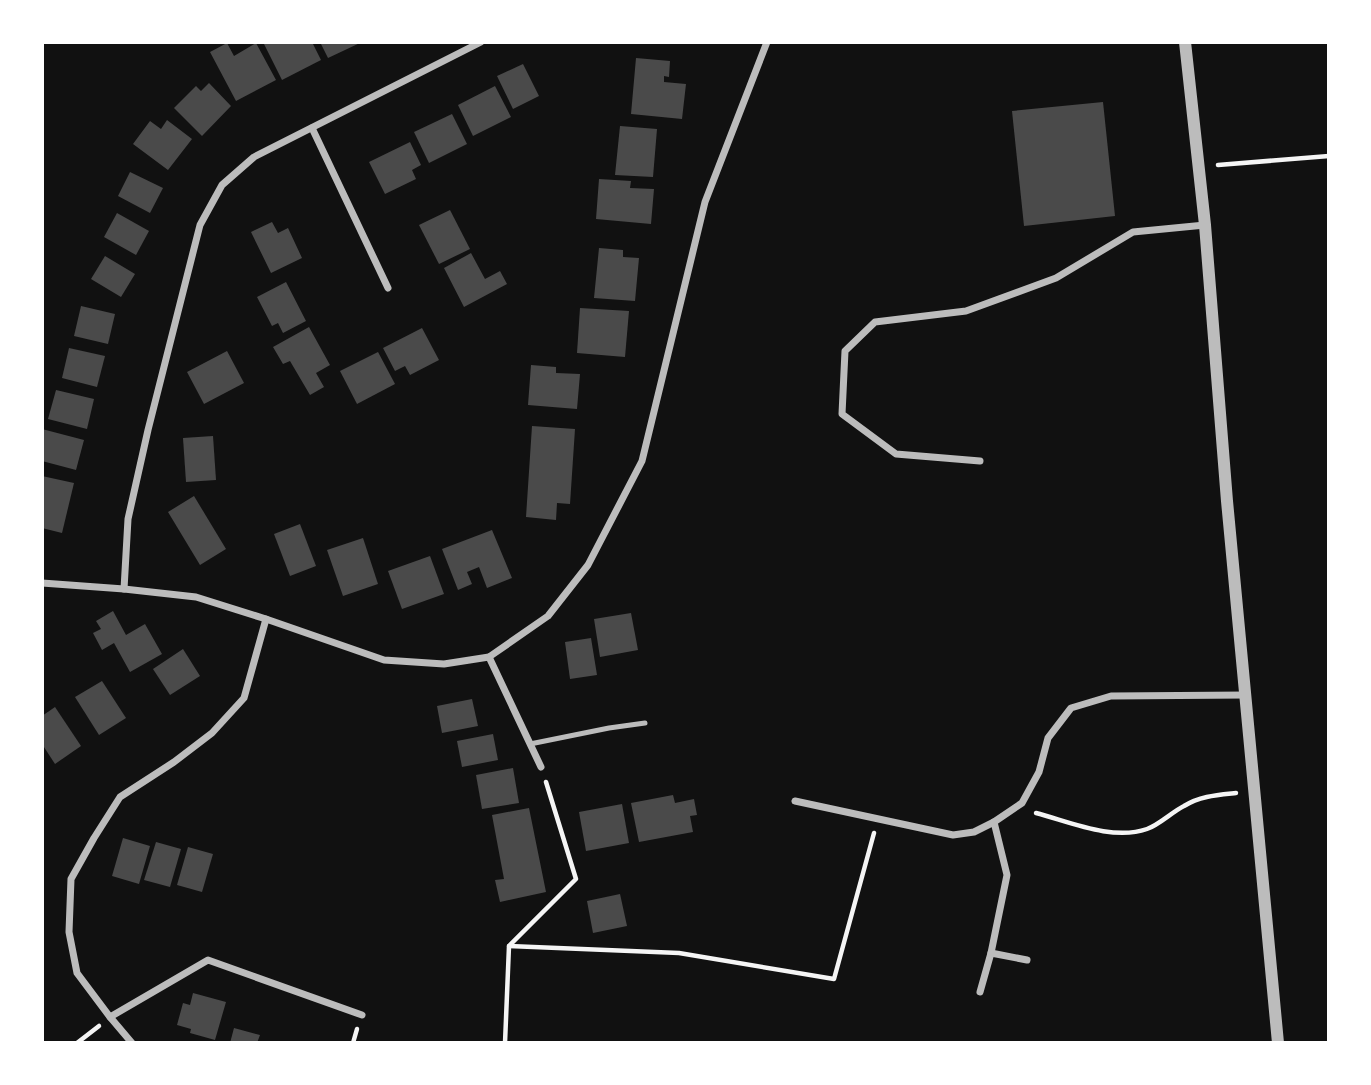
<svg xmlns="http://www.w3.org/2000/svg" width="1371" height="1085" viewBox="0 0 1371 1085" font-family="'Noto Serif',serif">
	<rect width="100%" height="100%" fill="#111"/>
	<g fill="#4a4a4a">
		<path d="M263,42H312L321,60L282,80Z"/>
		<path d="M320,42H362L328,58Z"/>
		<path d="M227,43L234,56L256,43L276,80L236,101L210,52Z"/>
		<path d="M636,58L670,61L669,77L664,76V82L686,84L682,119L631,114Z"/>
		<path d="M523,64L539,96L513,109L497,76Z"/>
		<path d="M209,83L231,106L202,136L174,108L196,86L201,91Z"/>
		<path d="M495,86L511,117L473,136L458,105Z"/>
		<path d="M1103,102L1115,216L1024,226L1012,111Z"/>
		<path d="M452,114L467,144L429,163L414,132Z"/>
		<path d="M167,120L192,139L168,170L133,144L150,121L161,129Z"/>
		<path d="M620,126L657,129L653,177L615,175Z"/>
		<path d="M410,142L421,165L412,170L416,179L385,194L369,162Z"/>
		<path d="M130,172L163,188L150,213L118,196Z"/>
		<path d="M599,179L631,181L630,188L654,189L651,224L596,219Z"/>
		<path d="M450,210L470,249L439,264L419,225Z"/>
		<path d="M117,213L149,231L136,255L104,237Z"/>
		<path d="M272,222L278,233L288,228L302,258L271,273L251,232Z"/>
		<path d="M599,248L623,250V257L639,258L635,301L594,298Z"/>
		<path d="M471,253L485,279L500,271L507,284L464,307L444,268Z"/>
		<path d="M105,256L135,274L121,297L91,279Z"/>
		<path d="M286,282L306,321L283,333L278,323L272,326L257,297Z"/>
		<path d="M81,306L115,314L108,344L74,336Z"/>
		<path d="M580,308L629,311L625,357L577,353Z"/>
		<path d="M309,327L330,365L316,373L324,387L310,395L290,361L283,364L273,347Z"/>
		<path d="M422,328L439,360L410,375L405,366L395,371L383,348Z"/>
		<path d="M69,348L105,356L97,387L62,378Z"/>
		<path d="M227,351L244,383L204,404L187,372Z"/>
		<path d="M378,352L395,384L357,404L340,371Z"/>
		<path d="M531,365L556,367V373L580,374L577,409L528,405Z"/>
		<path d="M56,390L94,399L87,429L48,419Z"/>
		<path d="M532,426L575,429L570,504L557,503L556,520L526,517Z"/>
		<path d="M42,429L84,440L76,470L42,461Z"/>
		<path d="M213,436L216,480L186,482L183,438Z"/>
		<path d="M42,476L74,483L62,533L42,528Z"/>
		<path d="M194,496L226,549L200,565L168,512Z"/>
		<path d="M300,524L316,566L290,576L274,534Z"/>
		<path d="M492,530L512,578L487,588L479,567L467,572L472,584L458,590L442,549Z"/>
		<path d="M363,538L378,584L343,596L327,550Z"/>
		<path d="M430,556L444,594L402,609L388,571Z"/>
		<path d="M113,611L126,635L145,624L162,654L130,672L114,643L102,650L93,633L101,629L96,621Z"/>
		<path d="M631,613L638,650L600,657L594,619Z"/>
		<path d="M591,638L597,675L570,679L565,642Z"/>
		<path d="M183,649L200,676L170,695L153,669Z"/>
		<path d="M102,681L126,718L99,735L75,697Z"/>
		<path d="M472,699L478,726L442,733L437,706Z"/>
		<path d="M55,707L81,746L55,764L42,744V716Z"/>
		<path d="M493,734L498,760L462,767L457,741Z"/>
		<path d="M513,768L519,803L482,809L476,775Z"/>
		<path d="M673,795L675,803L694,799L697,815L690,816L693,832L639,842L631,803Z"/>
		<path d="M622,804L629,843L586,851L579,812Z"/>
		<path d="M529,808L546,892L500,902L495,880L504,879L492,815Z"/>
		<path d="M123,838L150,846L139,884L112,876Z"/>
		<path d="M156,842L181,849L170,887L144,880Z"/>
		<path d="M188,847L213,854L202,892L177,885Z"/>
		<path d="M620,894L627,926L593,933L587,901Z"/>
		<path d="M193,993L226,1002L215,1040L190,1033L191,1029L177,1025L183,1003L190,1005Z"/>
		<path d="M234,1028L260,1035L257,1043H230Z"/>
	</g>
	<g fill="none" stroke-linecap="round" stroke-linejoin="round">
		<g stroke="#f5f5f5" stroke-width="4.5">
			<path d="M1218,165L1329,156"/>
			<path d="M1036,813C1070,822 1113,841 1147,829C1159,825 1172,812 1184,806C1200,796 1217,795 1236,793"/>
			<path d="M509,946L679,953L834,979L874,833"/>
			<path d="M77,1043L99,1026"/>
			<path d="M353,1043L357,1029"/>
			<path d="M505,1043L509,946L576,879L546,782"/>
		</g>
		<path stroke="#bcbcbc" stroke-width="5" d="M530,744L609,728L645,723"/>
		<g stroke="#bcbcbc" stroke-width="7">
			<path d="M312,128L388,288"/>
			<path d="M980,461L896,454L842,414L845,351L875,322L966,311L1056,278L1133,232L1205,225"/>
			<path d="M42,583L124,589L196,597L266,619L384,660L444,664L489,657L548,616L588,565L642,461L705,202L767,42"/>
			<path d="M124,589L128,519L148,430L200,225L222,185L254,157L481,42"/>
			<path d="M489,657L541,767"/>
			<path d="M795,801L953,835L974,832L994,822L1022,803L1039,772L1048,738L1071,708L1111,696L1246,695"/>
			<path d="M991,953L1027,960"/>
			<path d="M980,992L991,953L1007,875L994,822"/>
			<path d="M110,1017L208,960L362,1015"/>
			<path d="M132,1043L110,1017L77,973L69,932L71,879L94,838L120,797L174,762L212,733L244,698L266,619"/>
		</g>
		<path stroke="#bcbcbc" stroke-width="12" d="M1185,42L1205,225L1227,501L1278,1043"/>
	</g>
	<rect width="1371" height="1085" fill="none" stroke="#ffffff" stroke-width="88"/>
</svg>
